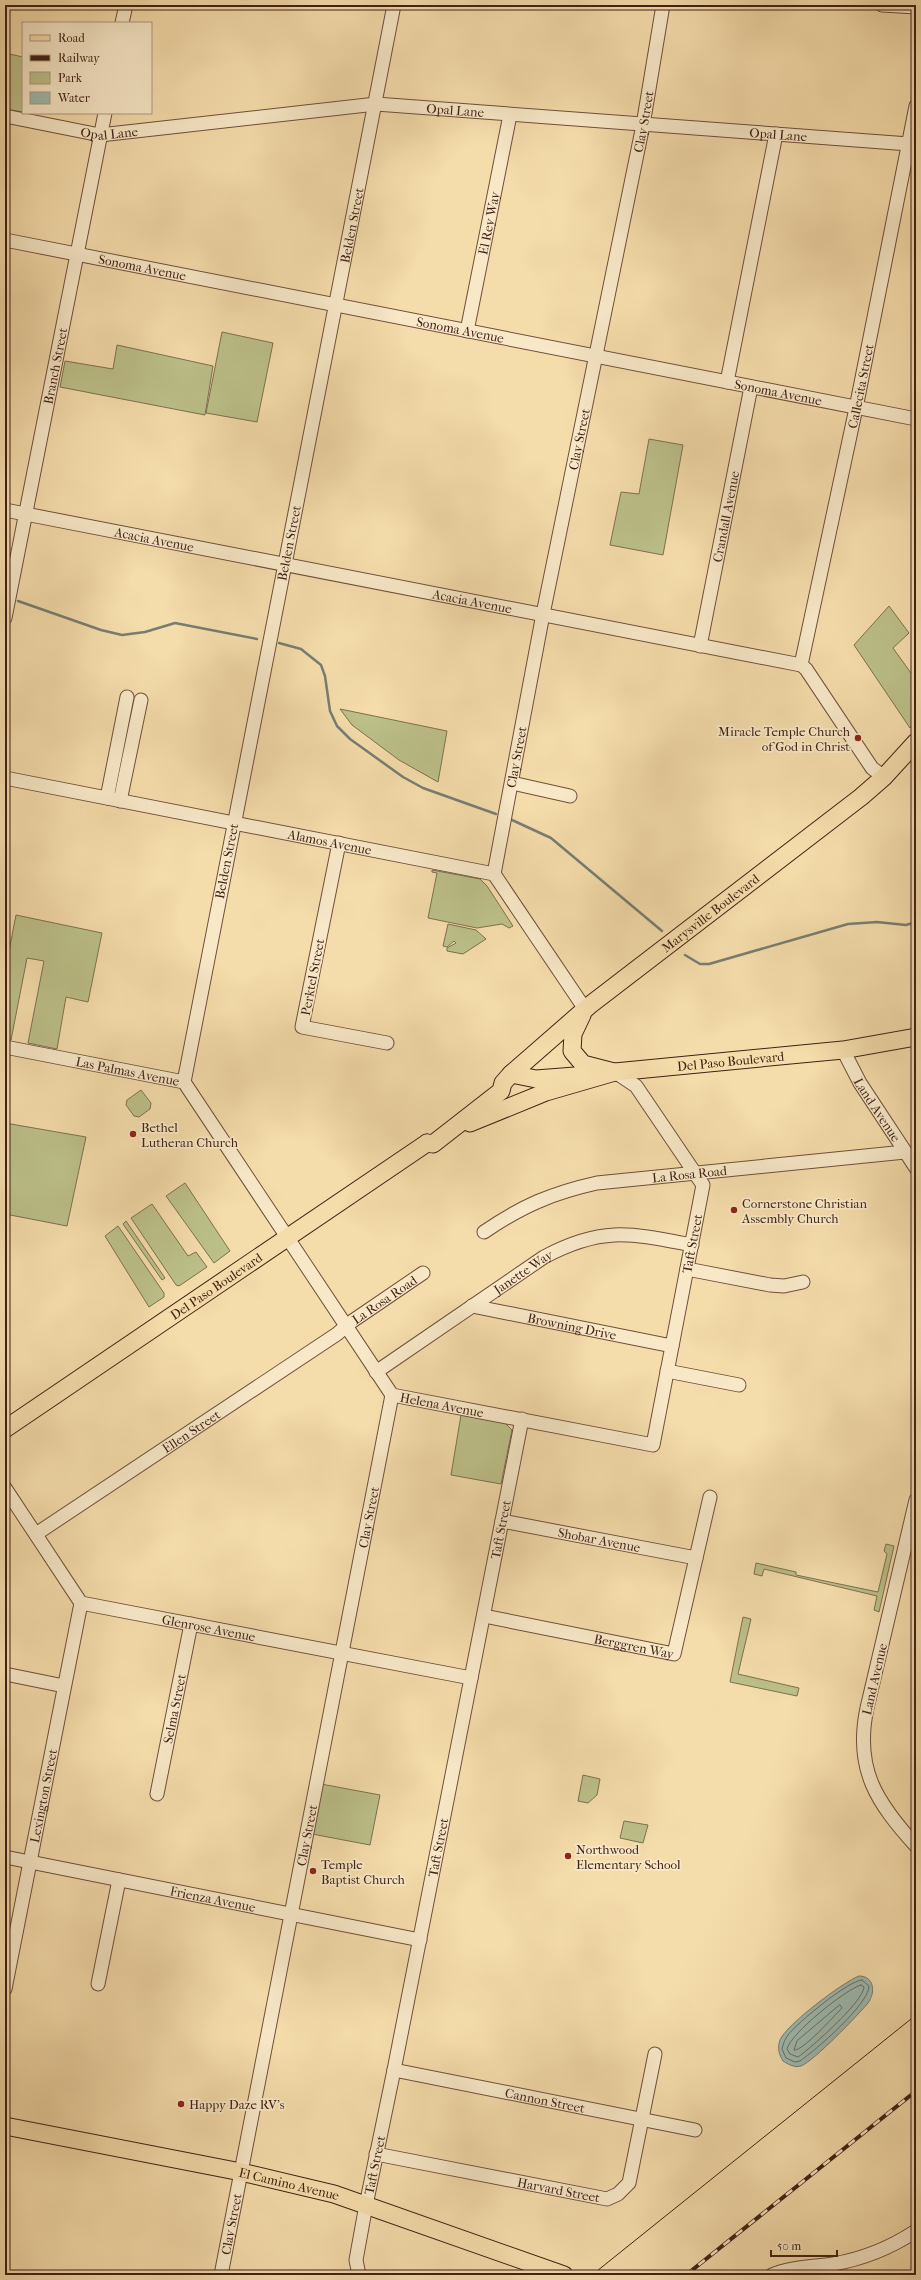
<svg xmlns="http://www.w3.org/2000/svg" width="921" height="2280" viewBox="0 0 921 2280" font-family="'IM FELL French Canon',serif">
	<rect width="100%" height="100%" fill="#f5dcab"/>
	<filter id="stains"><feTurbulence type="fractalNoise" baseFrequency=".005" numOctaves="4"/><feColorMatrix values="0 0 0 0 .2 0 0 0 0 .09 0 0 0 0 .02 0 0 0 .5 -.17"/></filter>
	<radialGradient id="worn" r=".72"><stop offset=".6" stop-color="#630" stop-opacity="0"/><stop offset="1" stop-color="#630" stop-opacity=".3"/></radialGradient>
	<g fill="#bcc089" stroke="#7e704f">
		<path d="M5,53L23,57V112L5,109Z"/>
		<path d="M222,332L273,343L257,422L206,413Z"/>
		<path d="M117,345L213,366L205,415L60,387L65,361L113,369Z"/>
		<path d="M649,439L683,445L663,555L610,545L621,492L639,494Z"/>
		<path d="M889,606L909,633L893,648L916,680V720L910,728L854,645Z"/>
		<path d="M340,709L447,731L438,782L399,760L352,725Z"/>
		<path d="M432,870L480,879L487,886L513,926L509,928L502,924L477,928L428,918L437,873L432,872Z"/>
		<path d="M16,915L102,933L88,1002L66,997L57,1049L28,1043L44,961L27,958L11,1040L5,1039V972Z"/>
		<path d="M448,924L476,930L486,939L463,954L447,951V948L456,943L454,941L447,947L443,946Z"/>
		<path d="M141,1090L151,1103L150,1109L139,1117L134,1116L126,1105L127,1100Z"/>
		<path d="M5,1123L86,1137L67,1226L5,1214Z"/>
		<path d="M185,1183L230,1251L214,1263L166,1196Z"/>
		<path d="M152,1204L188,1256L196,1252L207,1267L179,1286L176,1285L131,1218Z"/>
		<path d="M126,1221L165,1278L162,1280L123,1224Z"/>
		<path d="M118,1226L164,1293V1297L149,1307L105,1236Z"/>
		<path d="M461,1415L505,1423L512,1430L501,1484L451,1475Z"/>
		<path d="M886,1544L894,1546L879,1612L874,1610L877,1596L764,1569L762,1576L754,1574L756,1563L796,1572V1575L878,1592L887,1554L884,1551Z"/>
		<path d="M743,1617L751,1619L738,1674L799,1688L797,1696L730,1682Z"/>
		<path d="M583,1775L600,1779L597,1795L588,1803L578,1801Z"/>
		<path d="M321,1784L380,1795L370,1845L312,1834Z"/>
		<path d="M624,1821L648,1825L643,1843L620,1838Z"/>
	</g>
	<path fill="#9dbab0" stroke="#787d72" d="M859,1976C874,1976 876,1992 868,2003C858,2015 814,2061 801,2066C794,2068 788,2064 783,2061C779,2054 777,2049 780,2040C786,2025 843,1982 859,1976Z"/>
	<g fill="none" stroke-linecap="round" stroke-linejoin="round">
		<g stroke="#6f6e62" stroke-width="1">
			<path d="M862,1980L869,1986C869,2004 816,2050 800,2061L795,2062L786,2058L782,2049C783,2044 785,2039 788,2035C797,2023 849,1980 862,1980Z"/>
			<path d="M861,1985L864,1987C863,2002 812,2047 798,2057L790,2054L787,2049C790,2034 846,1989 861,1985Z"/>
			<path d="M840,2005L842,2008C834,2016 803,2051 794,2050L797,2041Z"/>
		</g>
		<g stroke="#787d72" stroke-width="2.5">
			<path d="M18,601L101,630L122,635L145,632L175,623L257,639"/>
			<path d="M279,643L301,649L321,665L325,676L330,711L337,726L350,739L403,777L423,788L496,814"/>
			<path d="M512,820L551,838L662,931"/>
			<path d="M685,955L700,964H709L848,924L877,922L906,925L916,922"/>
		</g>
		<g stroke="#6e503a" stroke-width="15">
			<g id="minor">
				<path d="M882,5L916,7"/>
				<path d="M122,23L126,5"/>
				<path id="s1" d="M5,116L100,135L376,104L909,144"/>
				<path id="s2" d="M5,240L916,419"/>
				<path id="s3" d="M467,331L510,115"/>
				<path d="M727,382L776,134"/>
				<path id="s4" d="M5,510L801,665L806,669L872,768L884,777"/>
				<path id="s5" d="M5,618L105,113"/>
				<path id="s6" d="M700,646L751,387"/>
				<path id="s7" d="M801,665L856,408L916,106"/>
				<path id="s8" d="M5,778L494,874L585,1009"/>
				<path d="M512,783L570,796"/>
				<path d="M107,798L127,697"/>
				<path d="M120,801L141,700"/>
				<path d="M339,843L302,1027L387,1043"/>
				<path id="s9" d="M494,874L543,614L643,125L663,5"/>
				<path id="s10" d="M5,1047L184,1082L392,1395L653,1445L703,1185L636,1086L615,1072"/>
				<path id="s11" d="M843,1050L860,1083L916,1168"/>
				<path id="s12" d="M184,1082C251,722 326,364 394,5"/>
				<path id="s13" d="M484,1232C522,1206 552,1193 597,1183L905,1152"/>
				<path d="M687,1269L770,1285L784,1286L803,1282"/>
				<path id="s14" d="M472,1306L672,1346"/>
				<path d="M667,1371L739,1385"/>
				<path id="s15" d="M376,1372L544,1257C602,1226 630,1233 692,1245"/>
				<path id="s16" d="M5,1488L81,1603L471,1678"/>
				<path d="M916,1500L867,1708C854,1769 877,1803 916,1846"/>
				<path id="s17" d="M502,1521L696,1558"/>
				<path id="s18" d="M36,1534L337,1334L351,1322L423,1273"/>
				<path id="s19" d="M484,1616L674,1654L710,1497"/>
				<path d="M5,1674L64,1686"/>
				<path id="s20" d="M157,1794L191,1624"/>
				<path id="s21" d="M5,1857L420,1940"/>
				<path d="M98,1984L119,1880"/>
				<path id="s22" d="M5,1989L81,1603"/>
				<path id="s23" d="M394,2070L695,2130"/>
				<path id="s24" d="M376,2154L607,2199L618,2194L629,2183L655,2054"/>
				<path id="s25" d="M221,2275L392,1395"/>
				<path id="s26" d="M359,2275L356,2260L366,2205L394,2070L522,1419"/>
				<path d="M772,2275C791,2267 813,2267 833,2264C863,2259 890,2248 916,2231"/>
			</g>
		</g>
		<g stroke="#412115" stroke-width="19">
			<g id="major">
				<path d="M582,1015L573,1034L572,1051L583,1064L614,1072"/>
				<path d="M511,1074L536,1079L575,1076"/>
				<path id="s27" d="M470,1123L546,1092L615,1072L843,1050L916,1037"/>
				<path id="s28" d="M427,1143L433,1144L501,1091L503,1083L511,1074L590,1005L861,797L884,777L916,742"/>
				<path id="s29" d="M5,1429L427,1143"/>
				<path id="s30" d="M5,2126L241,2172L334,2194L564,2275"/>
			</g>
		</g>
		<use href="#minor" stroke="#f8e8c8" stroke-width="13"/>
		<use href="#major" stroke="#f5dcab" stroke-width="17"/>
		<path stroke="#412115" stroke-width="1" d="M592,2275L916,2015"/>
		<g stroke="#412115" stroke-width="4">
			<path id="rail" d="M686,2275L916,2091"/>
		</g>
		<use href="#rail" stroke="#f8e8c8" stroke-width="2.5" stroke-dasharray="8" stroke-linecap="butt"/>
	</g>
	<g fill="#8f2418" stroke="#f8e8c8" stroke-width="1.5">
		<circle cx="858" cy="738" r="4"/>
		<circle cx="133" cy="1134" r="4"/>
		<circle cx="734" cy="1210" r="4"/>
		<circle cx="568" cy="1856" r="4"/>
		<circle cx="313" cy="1871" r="4"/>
		<circle cx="181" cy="2104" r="4"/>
	</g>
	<g text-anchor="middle" stroke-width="3.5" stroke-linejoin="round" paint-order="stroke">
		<g font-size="13" fill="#412115" stroke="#f8e8c8">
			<text dy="5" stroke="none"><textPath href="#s1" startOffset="454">Opal Lane</textPath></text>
			<text dy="5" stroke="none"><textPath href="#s9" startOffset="767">Clay Street</textPath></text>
			<text dy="5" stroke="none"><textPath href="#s1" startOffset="106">Opal Lane</textPath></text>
			<text dy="5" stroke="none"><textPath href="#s1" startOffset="778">Opal Lane</textPath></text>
			<text dy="5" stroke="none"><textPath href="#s3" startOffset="110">El Rey Way</textPath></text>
			<text dy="5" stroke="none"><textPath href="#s12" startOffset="873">Belden Street</textPath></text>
			<text dy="5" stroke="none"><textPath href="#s2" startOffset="140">Sonoma Avenue</textPath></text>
			<text dy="5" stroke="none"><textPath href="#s2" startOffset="464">Sonoma Avenue</textPath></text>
			<text dy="5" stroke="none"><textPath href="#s5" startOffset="257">Branch Street</textPath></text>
			<text dy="5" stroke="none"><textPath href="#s7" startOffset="285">Callecita Street</textPath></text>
			<text dy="5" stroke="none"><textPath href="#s2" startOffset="788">Sonoma Avenue</textPath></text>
			<text dy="5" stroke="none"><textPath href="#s9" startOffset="443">Clay Street</textPath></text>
			<text dy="5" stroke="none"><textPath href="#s6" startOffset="132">Crandall Avenue</textPath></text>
			<text dy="5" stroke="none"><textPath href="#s4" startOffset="152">Acacia Avenue</textPath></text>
			<text dy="5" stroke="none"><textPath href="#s12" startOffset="549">Belden Street</textPath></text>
			<text dy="5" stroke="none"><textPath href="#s4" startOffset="476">Acacia Avenue</textPath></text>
			<text dy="5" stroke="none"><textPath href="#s9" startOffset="119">Clay Street</textPath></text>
			<text dy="5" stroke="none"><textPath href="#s8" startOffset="331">Alamos Avenue</textPath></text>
			<text dy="5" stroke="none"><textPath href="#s12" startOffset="225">Belden Street</textPath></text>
			<text dy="5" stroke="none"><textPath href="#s28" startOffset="369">Marysville Boulevard</textPath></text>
			<text transform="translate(312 977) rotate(-79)" y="5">Perktel Street</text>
			<text dy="5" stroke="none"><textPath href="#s27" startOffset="270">Del Paso Boulevard</textPath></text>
			<text dy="5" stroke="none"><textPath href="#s10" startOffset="125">Las Palmas Avenue</textPath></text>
			<text dy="5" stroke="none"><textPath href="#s11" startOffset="69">Land Avenue</textPath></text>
			<text dy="5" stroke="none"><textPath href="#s13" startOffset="217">La Rosa Road</textPath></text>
			<text dy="5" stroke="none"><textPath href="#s10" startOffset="1029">Taft Street</textPath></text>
			<text dy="5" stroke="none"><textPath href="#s15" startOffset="178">Janette Way</textPath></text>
			<text dy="5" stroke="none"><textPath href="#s29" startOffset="255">Del Paso Boulevard</textPath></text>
			<text dy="5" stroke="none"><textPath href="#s18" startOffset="420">La Rosa Road</textPath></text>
			<text dy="5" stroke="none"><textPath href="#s14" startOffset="102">Browning Drive</textPath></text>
			<text dy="5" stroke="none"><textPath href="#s10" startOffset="609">Helena Avenue</textPath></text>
			<text dy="5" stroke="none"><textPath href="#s18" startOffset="186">Ellen Street</textPath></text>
			<text dy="5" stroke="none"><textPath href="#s25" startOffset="772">Clay Street</textPath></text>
			<text dy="5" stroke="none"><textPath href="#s26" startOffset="760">Taft Street</textPath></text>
			<text dy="5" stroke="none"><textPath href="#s17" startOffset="99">Shobar Avenue</textPath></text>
			<text dy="5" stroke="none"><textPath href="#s16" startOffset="268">Glenrose Avenue</textPath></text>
			<text dy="5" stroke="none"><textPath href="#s19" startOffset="153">Berggren Way</textPath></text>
			<text transform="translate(874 1679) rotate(-77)" y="5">Land Avenue</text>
			<text dy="5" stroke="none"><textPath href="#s20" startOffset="87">Selma Street</textPath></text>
			<text dy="5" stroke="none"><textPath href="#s22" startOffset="197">Lexington Street</textPath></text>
			<text dy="5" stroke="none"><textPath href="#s25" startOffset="448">Clay Street</textPath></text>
			<text dy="5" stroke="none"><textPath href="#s26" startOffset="436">Taft Street</textPath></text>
			<text dy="5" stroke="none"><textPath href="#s21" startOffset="212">Frienza Avenue</textPath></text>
			<text dy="5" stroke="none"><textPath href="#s23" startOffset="154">Cannon Street</textPath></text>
			<text dy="5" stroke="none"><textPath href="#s26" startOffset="112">Taft Street</textPath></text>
			<text dy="5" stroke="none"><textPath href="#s30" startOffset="290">El Camino Avenue</textPath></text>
			<text dy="5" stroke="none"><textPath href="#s24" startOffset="186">Harvard Street</textPath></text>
			<text dy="5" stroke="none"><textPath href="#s25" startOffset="52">Clay Street</textPath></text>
		</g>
		<g font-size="13" fill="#412115" stroke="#f8e8c8" text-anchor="start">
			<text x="850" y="736" text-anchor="end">Miracle Temple Church<tspan x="850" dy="15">of God in Christ</tspan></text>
			<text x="141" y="1132">Bethel<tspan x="141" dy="15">Lutheran Church</tspan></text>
			<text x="742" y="1208">Cornerstone Christian<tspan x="742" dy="15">Assembly Church</tspan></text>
			<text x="576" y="1854">Northwood<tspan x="576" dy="15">Elementary School</tspan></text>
			<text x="321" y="1869">Temple<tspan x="321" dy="15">Baptist Church</tspan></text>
			<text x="189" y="2109">Happy Daze RV's</text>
		</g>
	</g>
	<rect width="921" height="2280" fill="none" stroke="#f5dcab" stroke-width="20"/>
	<rect x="6" y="6" width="909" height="2268" fill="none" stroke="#412115" stroke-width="2"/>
	<rect x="10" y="10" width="901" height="2260" fill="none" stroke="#412115"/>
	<rect x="22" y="22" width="130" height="92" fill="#f8e8c8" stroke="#af9880"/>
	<rect x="30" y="35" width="20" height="6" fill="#f5dcab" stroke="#af9880"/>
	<text x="58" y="42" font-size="12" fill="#412115">Road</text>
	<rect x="30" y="55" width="20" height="6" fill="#412115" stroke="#af9880"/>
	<text x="58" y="62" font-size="12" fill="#412115">Railway</text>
	<rect x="30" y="72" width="20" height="12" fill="#bcc089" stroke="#af9880"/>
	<text x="58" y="82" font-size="12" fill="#412115">Park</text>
	<rect x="30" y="92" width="20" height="12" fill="#9dbab0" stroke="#af9880"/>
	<text x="58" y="102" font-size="12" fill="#412115">Water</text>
	<path d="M771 2250v6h66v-6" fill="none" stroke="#412115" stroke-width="2"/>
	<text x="777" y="2250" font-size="12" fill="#412115" stroke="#f8e8c8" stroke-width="3" paint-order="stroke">50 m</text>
	<rect width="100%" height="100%" filter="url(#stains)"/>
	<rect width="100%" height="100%" fill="url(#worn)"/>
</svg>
